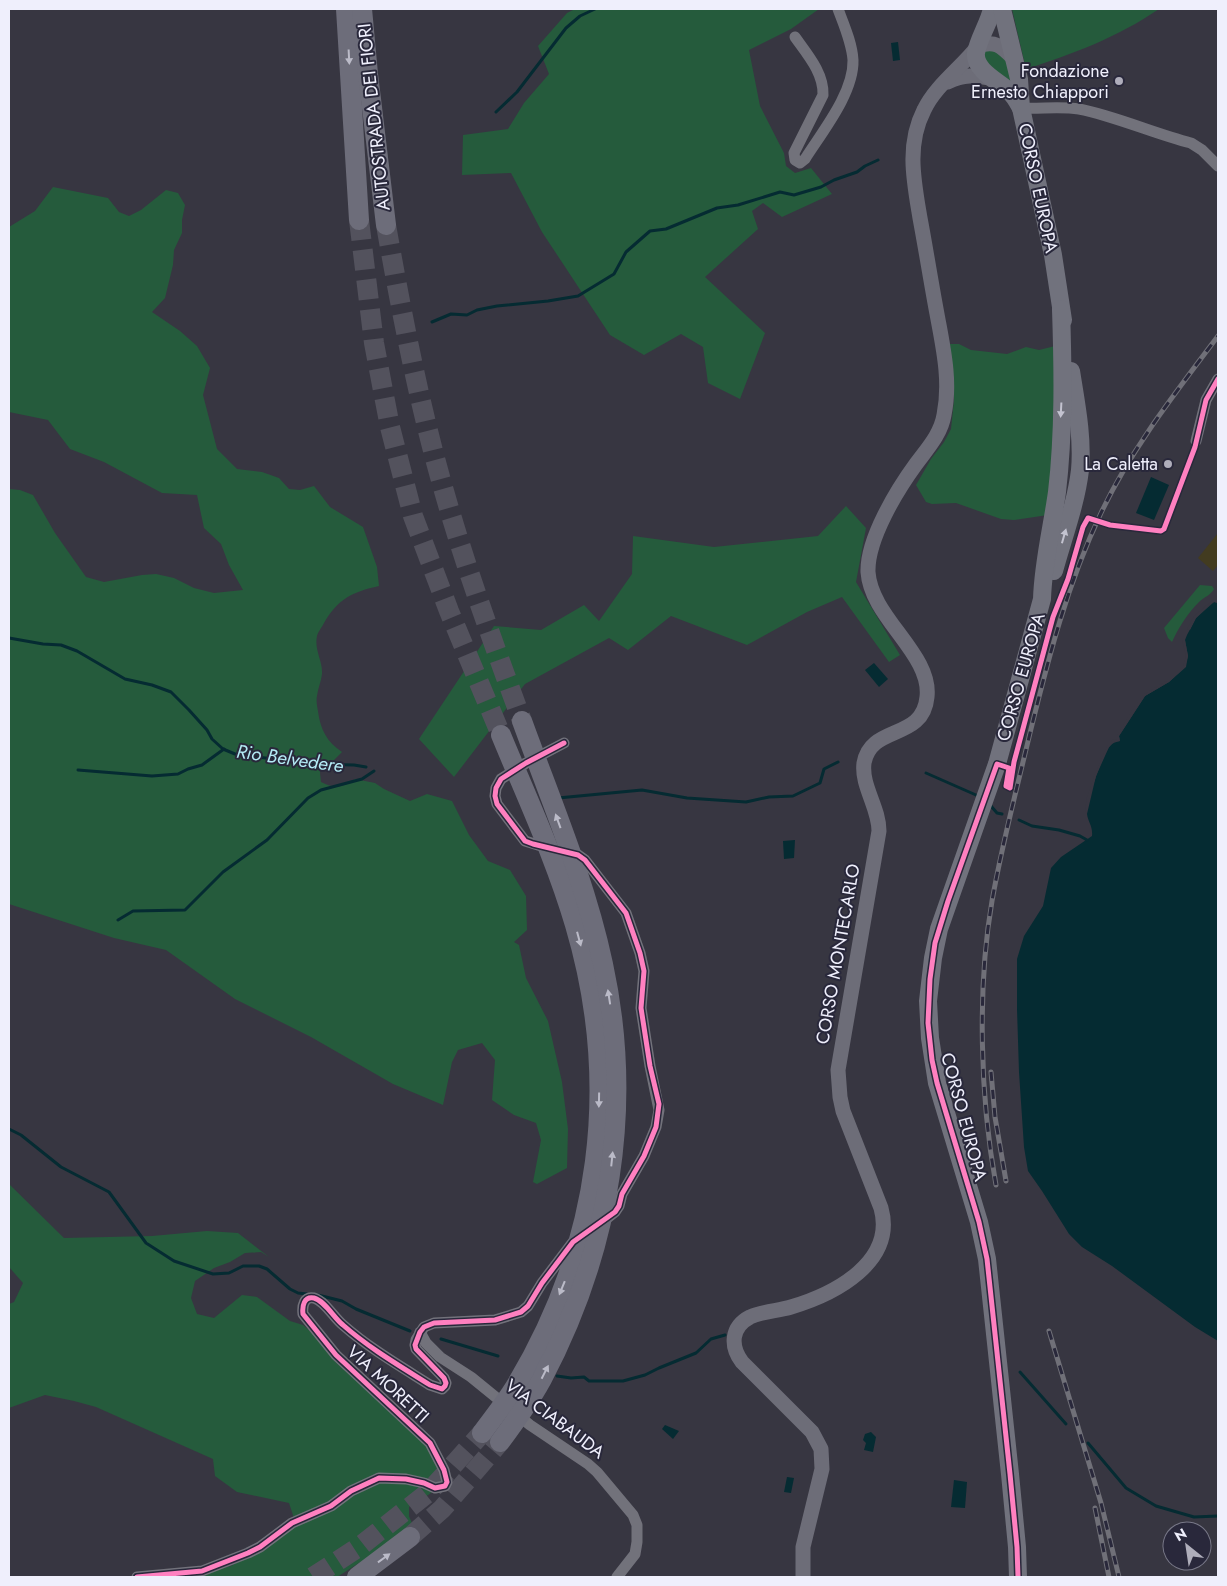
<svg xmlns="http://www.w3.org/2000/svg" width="1227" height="1586" viewBox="0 0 1227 1586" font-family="Jost,sans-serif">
	<rect width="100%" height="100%" fill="#373641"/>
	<g fill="#255b3c">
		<path d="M575,9H819L791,29L749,50L760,106L784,153L786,166L795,173L811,168L832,194L782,217L763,203L752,211L758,229L705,277L765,333L740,399L708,383L703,347L681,334L644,355L610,335L542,232L511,173L462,175L463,135L508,129L524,103L549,74L538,46L567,13Z"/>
		<path d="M1012,9H1159C1118,37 1073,54 1026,69Z"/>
		<path d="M985,48L1003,54L1014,84L987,65L982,52Z"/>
		<path d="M53,187L108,198L119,212L129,216L141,210L166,190L178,193L185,205L182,220V233L174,250L173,265L165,298L152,312L180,331L197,346L210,368L203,395L217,449L237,469L262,472L279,478L289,489L300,490L314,486L330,507L363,527L377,567L379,586C352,592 338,599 324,623C322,627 318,632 317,636C314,650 323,661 322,674C321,682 318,688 317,696C316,700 317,706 318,711C320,729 327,742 342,752L333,761L321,764L320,773L321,782C335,789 342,788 355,779L375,783L384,789L410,801L427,794L452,801L469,835L488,861L510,870L526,896L527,930L514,942L519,945L526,978L548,1021L562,1082L568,1129L567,1168L537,1184L533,1182L541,1140L536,1123L514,1115L492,1100L495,1060L482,1043L458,1050L452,1062L443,1105L393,1084L311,1037L235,999L166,950L114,938L9,904V489L20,490L33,495L55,533L86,577L104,582L142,575L156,574L174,578L194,588L214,593L243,590L229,565L221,544L204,528L197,495L162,493L104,462L70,449L48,420L9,412V227L35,211Z"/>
		<path d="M950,344H959L971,350L1007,354L1026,347L1039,350L1055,346V439L1048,515L1014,520L1001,519L956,503L932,504L926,502L916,485L931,459L944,442L951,429L954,400Z"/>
		<path d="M846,506L866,528L856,582L900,655L889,662L842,597L807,612L747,645L671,616L628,650L609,638L525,684L454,777L419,739L494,626L541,630L584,605L599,621L632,574L633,536L714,547L818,536Z"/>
		<path d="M1200,585L1212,586L1214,589C1211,595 1204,597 1199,602C1187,614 1179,627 1172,642L1168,638L1164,628Z"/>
		<path d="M9,1184L64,1238L152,1236L207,1231L238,1233L269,1257L261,1252L245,1253L230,1262L214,1268L195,1281L191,1298L197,1314L214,1318L242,1295L257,1297L290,1321L303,1325L318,1338L425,1441L442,1477C432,1498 426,1494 409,1507V1516L414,1528L337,1577H188L231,1566L284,1534L294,1518L289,1503L237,1492L215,1476L213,1459L96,1407L74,1401L45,1395L9,1408V1304L14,1302L23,1283L9,1267Z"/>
	</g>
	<path fill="#423b20" d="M1218,533V565L1213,571L1198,558Z"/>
	<g fill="#052b32">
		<path d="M898,42L900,60L893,61L891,43Z"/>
		<path d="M1151,477L1169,485L1154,520L1136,513Z"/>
		<path d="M1214,602L1218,603V1341L1195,1327L1112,1266L1082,1247L1069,1234L1042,1191L1028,1171L1024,1147L1019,1072L1017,1009V959L1024,936L1043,906L1051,868L1061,857L1092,836C1093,826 1088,822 1087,814C1086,802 1102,756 1110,746C1112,743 1116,742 1120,741L1119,736L1145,696L1169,682L1185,667L1188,656L1185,640L1187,635L1196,618Z"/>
		<path d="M874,663L888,679L879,687L865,670Z"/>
		<path d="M795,840L794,858L784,859L783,841Z"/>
		<path d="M665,1425L679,1431L673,1439L662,1429Z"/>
		<path d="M871,1432L876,1437L873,1452L864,1450L866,1443L863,1440L865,1434Z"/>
		<path d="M787,1477L794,1478L791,1493L784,1492Z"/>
		<path d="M954,1480L967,1482L965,1508L951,1507Z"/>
	</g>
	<g fill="#373641">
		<path d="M1213,600H1218V603L1214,602L1208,606L1196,618L1190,630L1187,629L1194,616Z"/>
		<path d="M1182,640H1185L1188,656L1186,667L1169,682L1145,696L1119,736L1120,741L1114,742L1109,747L1096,776L1087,814L1085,810L1087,797L1094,776L1107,746L1112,740L1117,739V735L1132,710L1143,695L1168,680L1183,666L1186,656Z"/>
	</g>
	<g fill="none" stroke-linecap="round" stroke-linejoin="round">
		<g stroke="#052b32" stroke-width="3">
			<path d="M496,112L517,92L566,28L580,16L595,9"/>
			<path d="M432,322L451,314L467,315L477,310L497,306L548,301L578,296L614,274L626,252L650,231L666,229L717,208L738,205L780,192L794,195L821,187L834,180L857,172L865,166L878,160"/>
			<path d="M9,638L43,644L61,645L77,651L125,679L152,685L171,692L189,710L207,730L212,739L223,749L235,754L311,764L354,765L366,767"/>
			<path d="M78,770L152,776L178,774L188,769L202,765L224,749"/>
			<path d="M926,773L976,795"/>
			<path d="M558,798L642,790L687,798L746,802L769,797L793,796L820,783L824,769L838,762"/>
			<path d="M991,806L997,813L1002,814"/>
			<path d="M1019,820L1032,826L1059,830L1080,836L1087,840"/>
			<path d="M118,920L133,911L185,910L223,872L267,840L308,798L321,790L362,779L374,771"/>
			<path d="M9,1129L21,1135L61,1167L109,1192L146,1243L174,1261L213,1274L229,1273L243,1266H259L267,1269L290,1289L298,1293L307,1294"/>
			<path d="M318,1295L342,1301L356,1309L410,1331"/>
			<path d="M441,1339L498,1356"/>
			<path d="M1020,1372L1066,1424"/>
			<path d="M557,1376L571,1378L584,1377L589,1381H623L645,1375L659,1368L696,1353L711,1339L725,1335"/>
			<path d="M1088,1443L1126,1488L1156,1506L1194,1517L1218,1516"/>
		</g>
		<g stroke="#53525d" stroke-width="20" stroke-dasharray="20 10" stroke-linecap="butt">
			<path d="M359,220L374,343L390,427L413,516L449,611L501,735"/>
			<path d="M386,225C402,315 419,404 444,491C466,569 494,645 522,721"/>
			<path d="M410,1537L442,1509L500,1442"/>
			<path d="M313,1577L359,1547L429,1492L482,1433"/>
		</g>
		<g stroke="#72727b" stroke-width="11">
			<path d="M795,37C807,54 824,73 823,95L794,153L795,160L800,163L805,159C822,132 854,93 853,60C852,43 844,25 838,9"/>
			<path d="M1021,108C1041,109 1060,106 1079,109C1115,116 1155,134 1191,143L1202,150L1218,166"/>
			<path d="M1196,441L1206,400L1218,379"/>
			<path d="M551,849L525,841L497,804L495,796L496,788L501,779L526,763L564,743"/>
			<path d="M571,854L578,855L585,860L626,913L640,953L644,971L641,1008L650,1066L659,1110L656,1127L644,1156L622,1194L619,1206L615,1212L601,1223"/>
			<path d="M420,1332L426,1343L440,1357L471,1377L530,1425L588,1464L597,1472L633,1515L637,1525V1542L635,1554L617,1577"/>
			<path d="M137,1577L202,1571L248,1553L260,1547L292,1523L331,1506L351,1491L379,1478L406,1479L424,1483L435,1488L445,1486L447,1482L444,1470L430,1443L336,1355L303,1314C302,1306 304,1296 314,1298C325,1301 334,1318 343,1325C369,1348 400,1366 430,1385L442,1389L445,1386L446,1383L444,1378L416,1349L415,1345L416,1340L424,1327L434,1323L495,1320L521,1312L528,1306L542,1283L573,1242"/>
		</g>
		<g stroke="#6d6d78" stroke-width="15">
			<path d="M948,82C963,74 976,75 993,79"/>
			<path d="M803,1577V1547L822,1469L821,1449L812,1432L742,1362C730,1346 731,1327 750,1317C763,1311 778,1311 791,1307C835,1294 896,1262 881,1208L843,1111L840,1097L838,1070L879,831C879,807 861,786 864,763C871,724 923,741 927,697C932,654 871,618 868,572C867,539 897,490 916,464C927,449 941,434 944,415C951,381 943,347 937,314C931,282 926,250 920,218C914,182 906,145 924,110C936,85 961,68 978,46C995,40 1001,46 1013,58"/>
		</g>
		<g stroke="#71727d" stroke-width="18">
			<path d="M992,9C989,23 978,40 976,53C974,71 1000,82 1010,92C1015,97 1018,103 1021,108"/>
			<path d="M1002,9L1019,79L1021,108L1053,255L1063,320"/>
			<path d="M1054,571C1063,538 1076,504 1080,470C1083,437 1076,403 1071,371"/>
			<path d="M1018,1577L1017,1547L1010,1474L987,1259L979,1222L937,1083L930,1038L928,1001L933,958L939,929L997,764L1042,599C1043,563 1052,528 1057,492C1064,432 1063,369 1061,309"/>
		</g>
		<g stroke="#6d6d7a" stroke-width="20">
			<path d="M346,9L359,220"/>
			<path d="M362,9L368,74L386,225"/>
			<path d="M482,1433C493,1418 505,1403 515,1387C601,1245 622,1084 575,925C556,860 527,798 501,735"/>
			<path d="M500,1442C515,1422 530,1401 542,1379C610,1250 634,1107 603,964C585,880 551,801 522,721"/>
			<path d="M357,1577L410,1537"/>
		</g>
		<g stroke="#707078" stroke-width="5">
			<g id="rail">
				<path d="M991,1072L995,1117L1006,1181"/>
				<path d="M996,1185C980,1098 977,988 992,901C1002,844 1017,788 1030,733C1049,656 1067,585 1101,513C1131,449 1176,392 1218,336"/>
				<path d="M1049,1331L1101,1503L1119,1577"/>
				<path d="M1095,1508L1109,1577"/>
			</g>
		</g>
		<use href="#rail" stroke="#29283b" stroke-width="3" stroke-dasharray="9" stroke-linecap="butt"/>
		<g stroke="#29283b" stroke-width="8">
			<g id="cycleway">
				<path d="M137,1577L202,1571L248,1553L260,1547L292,1523L331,1506L351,1491L379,1478L406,1479L424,1483L435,1488L445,1486L447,1482L444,1470L430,1443L336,1355L303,1314C302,1306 304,1296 314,1298C325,1301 334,1318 343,1325C369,1348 400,1366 430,1385L442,1389L445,1386L446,1383L444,1378L416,1349L415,1345L420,1332L424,1327L434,1323L495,1320L521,1312L528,1306L542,1283L573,1242L615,1212L619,1206L622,1194L644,1156L656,1127L659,1104L650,1066L641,1008L644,971L640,953L626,913L585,860L578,855L533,844L525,841L497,804L495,796L496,788L501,779L526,763L564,743"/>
				<path d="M1018,1577L1017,1547L1010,1474L987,1259L979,1222L937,1083L932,1060L928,1023L930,979L935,943L948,901L997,764L1009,768L1006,786L1010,788L1014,762L1053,617L1068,579L1083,527L1088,518L1110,525L1161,531L1164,529L1195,447L1206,400L1218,379"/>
			</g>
		</g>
		<use href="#cycleway" stroke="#ff80c0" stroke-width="5"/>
	</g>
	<defs><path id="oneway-solid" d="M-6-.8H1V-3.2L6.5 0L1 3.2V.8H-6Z" transform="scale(1.25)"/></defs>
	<g fill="#bbbbc8">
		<use href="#oneway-solid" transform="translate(349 57) rotate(87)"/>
		<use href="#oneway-solid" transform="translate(558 821) rotate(-110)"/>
		<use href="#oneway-solid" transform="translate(579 939) rotate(75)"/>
		<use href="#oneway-solid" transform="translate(609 997) rotate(-99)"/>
		<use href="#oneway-solid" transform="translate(599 1100) rotate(91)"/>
		<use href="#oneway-solid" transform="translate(612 1159) rotate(-84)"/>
		<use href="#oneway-solid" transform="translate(562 1288) rotate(112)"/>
		<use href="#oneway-solid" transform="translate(545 1372) rotate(-63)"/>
		<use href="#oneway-solid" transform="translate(384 1558) rotate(-36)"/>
	</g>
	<g fill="#c3c3d0">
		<use href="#oneway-solid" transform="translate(1061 410) rotate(93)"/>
		<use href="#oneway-solid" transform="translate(1064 536) rotate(-74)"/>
	</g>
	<g fill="#afaebb" stroke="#29283b" stroke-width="2">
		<circle cx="1119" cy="81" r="5"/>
		<circle cx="1168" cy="464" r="5"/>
	</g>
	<g text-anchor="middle" stroke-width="4" stroke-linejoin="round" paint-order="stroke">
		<g font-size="18" fill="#efeffc" stroke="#29283b" text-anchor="end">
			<text x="1109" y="77">Fondazione<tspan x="1109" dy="21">Ernesto Chiappori</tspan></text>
			<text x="1158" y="470">La Caletta</text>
		</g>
		<g font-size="18" fill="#efeffc" stroke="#29283b">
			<text transform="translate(374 117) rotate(-96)" y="6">AUTOSTRADA DEI FIORI</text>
			<text transform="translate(1038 188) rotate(78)" y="6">CORSO EUROPA</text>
			<text transform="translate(1021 677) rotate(-74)" y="6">CORSO EUROPA</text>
			<text transform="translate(838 954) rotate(-80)" y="6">CORSO MONTECARLO</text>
			<text transform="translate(964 1117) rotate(75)" y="6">CORSO EUROPA</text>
			<text transform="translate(388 1384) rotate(43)" y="6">VIA MORETTI</text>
			<text transform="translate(555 1419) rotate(37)" y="6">VIA CIABAUDA</text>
		</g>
		<g font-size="19" font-style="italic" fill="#b4ebf5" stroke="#29283b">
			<text transform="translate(290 758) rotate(8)" y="7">Rio Belvedere</text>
		</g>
	</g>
	<rect width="1227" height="1586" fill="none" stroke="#efeffc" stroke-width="20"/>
	<g transform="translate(1187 1546) rotate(330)"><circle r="24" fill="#29283b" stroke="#787888"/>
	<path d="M0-4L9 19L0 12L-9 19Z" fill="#afaebb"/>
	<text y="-8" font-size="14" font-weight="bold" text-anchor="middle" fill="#efeffc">N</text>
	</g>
</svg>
